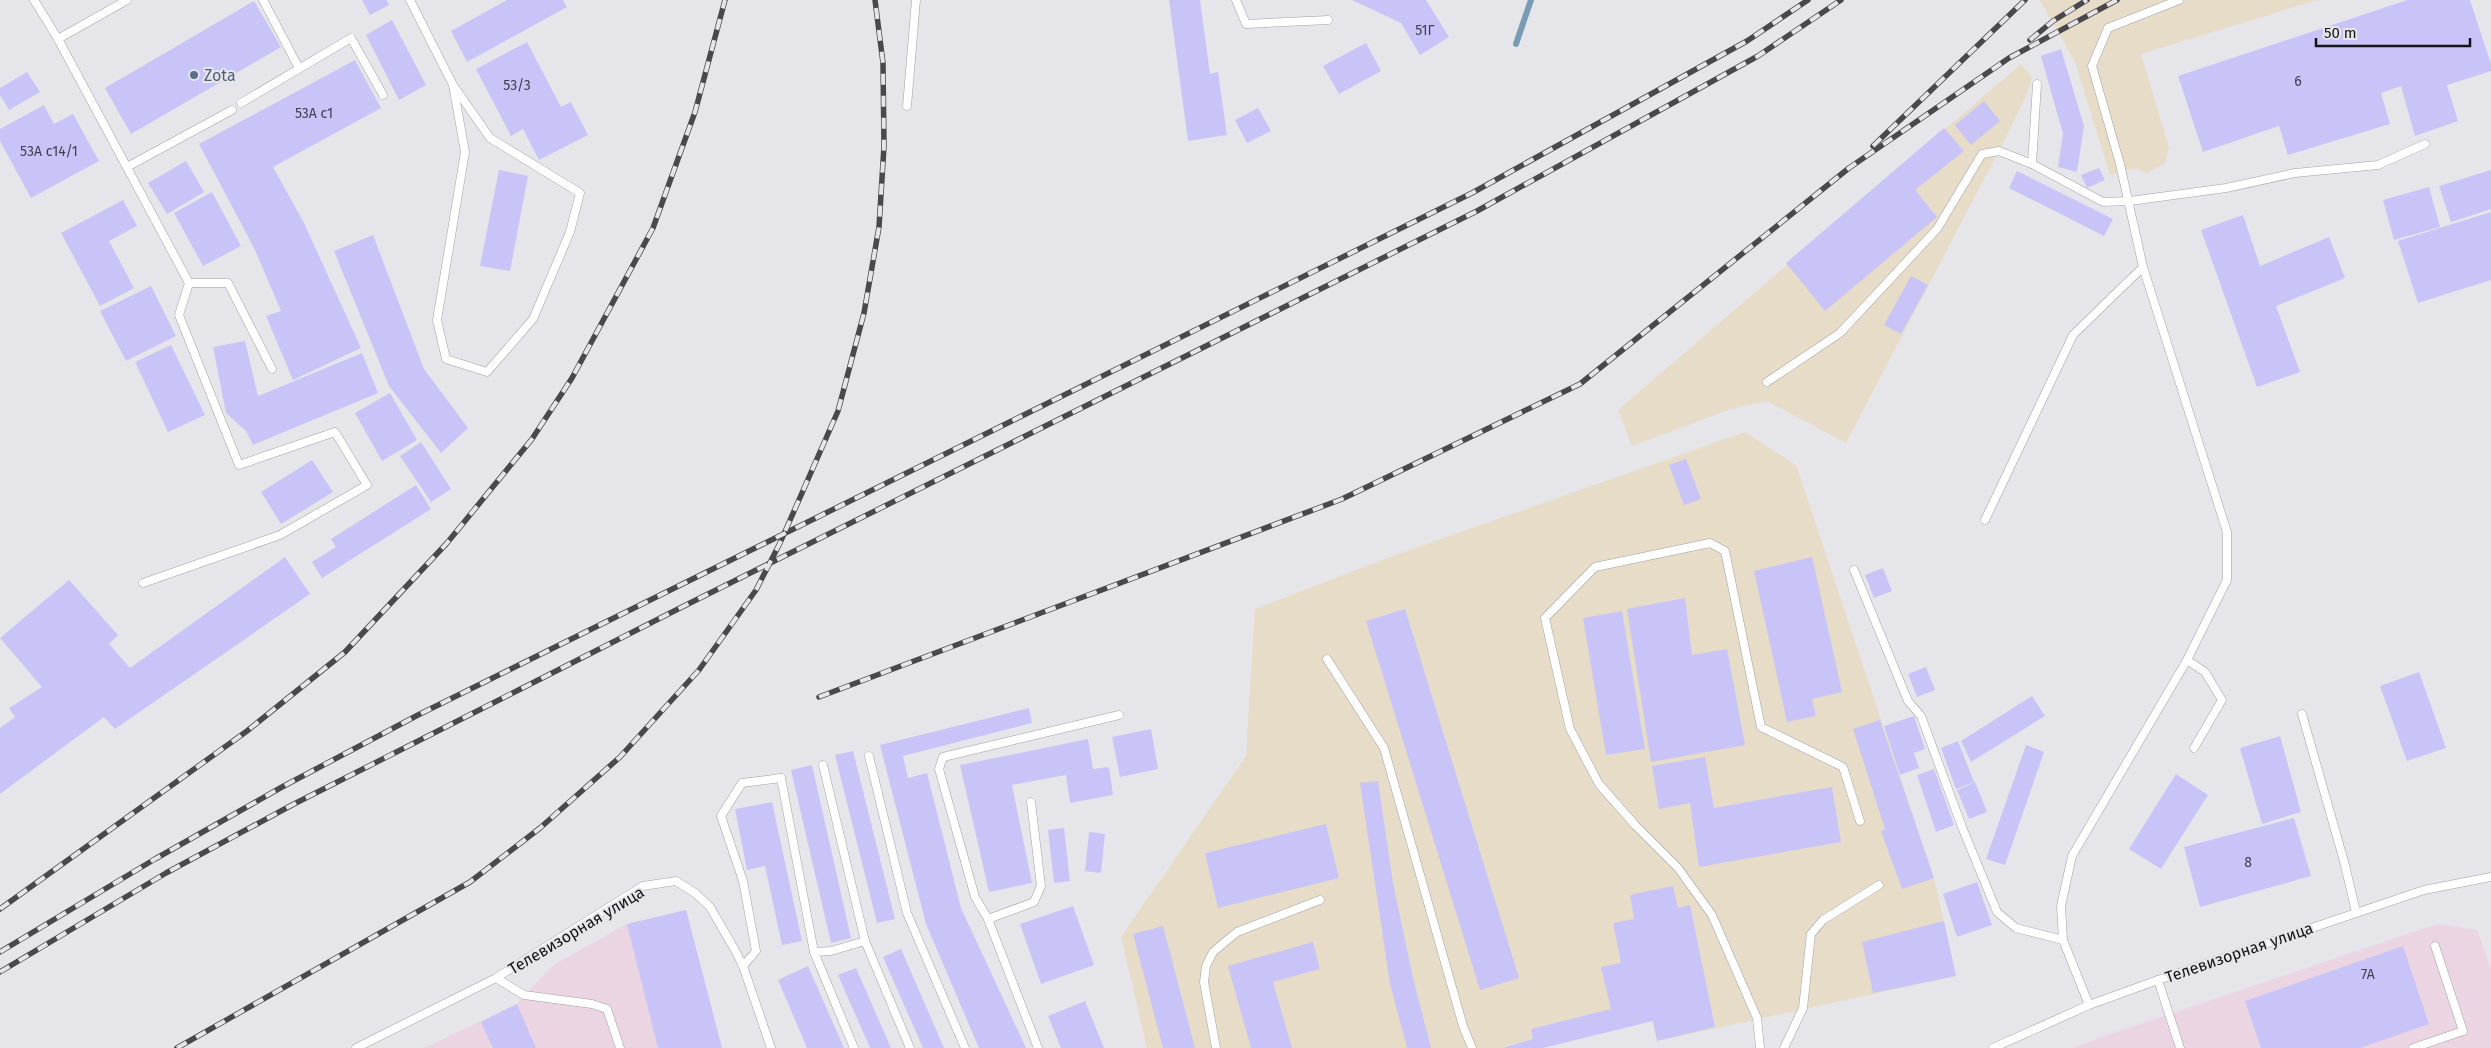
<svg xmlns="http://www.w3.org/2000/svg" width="2491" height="1048" viewBox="0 0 2491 1048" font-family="'Fira Sans',sans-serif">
	<rect width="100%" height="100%" fill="#e6e6ea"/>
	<g fill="#ebd5e3">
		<path d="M686,910L722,1048H424L517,1004L553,965L627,924Z"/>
		<path d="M2438,924L2477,930L2491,969V1048H2073L2101,1037Z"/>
	</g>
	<g fill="#e6dcc7">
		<path d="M2040,0H2317L2141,54L2169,148L2165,163L2146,174L2137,168L2110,175L2075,62Z"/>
		<path d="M2021,64L2032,77L2026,96L2004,141L1846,443L1767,401L1731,409L1632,446L1618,410Z"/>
		<path d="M1745,432L1796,465L1934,878L1956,976L1657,1041L1648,1000L1531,1029L1533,1039L1501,1048H1147L1121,937L1246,756L1255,609L1390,557Z"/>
	</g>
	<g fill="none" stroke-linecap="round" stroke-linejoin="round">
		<path stroke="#789cb4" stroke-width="6" d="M1516,44L1531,0"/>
	</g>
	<g fill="#c9c4f8">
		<path d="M362,0H387L389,5L370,15Z"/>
		<path d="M507,0H563L567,7L467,62L451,31Z"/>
		<path d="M1169,0H1200L1210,74L1218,72L1227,135L1188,141Z"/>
		<path d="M1352,0H1426L1449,37L1420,55L1401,23Z"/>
		<path d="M2407,0H2470L2491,64V71L2447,85L2458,121L2415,136L2401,86L2381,93L2390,124L2288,155L2279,126L2203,152L2178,76Z"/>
		<path d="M254,1L281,47L131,134L105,88Z"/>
		<path d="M392,20L426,85L399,100L366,35Z"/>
		<path d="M527,42L561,107L571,102L588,135L539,160L523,129L511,136L476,69Z"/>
		<path d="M1366,43L1381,71L1339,94L1323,66Z"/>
		<path d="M2061,49L2084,126L2077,172L2058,167L2063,134L2041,56Z"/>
		<path d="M355,60L381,108L273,167L304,223L361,348L293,380L266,316L281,311L255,250L199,144Z"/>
		<path d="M27,72L40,92L9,110L0,95V88Z"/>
		<path d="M1984,101L2000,121L1971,145L1955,125Z"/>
		<path d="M44,105L54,124L73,114L99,161L31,198L0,141V129Z"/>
		<path d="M1258,108L1271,131L1247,143L1235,120Z"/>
		<path d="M1944,128L1964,151L1915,190L1937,217L1825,311L1786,263Z"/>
		<path d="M186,161L204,192L167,214L148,183Z"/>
		<path d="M2099,168L2105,180L2087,188L2081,175Z"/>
		<path d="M499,170L528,176L510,271L480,266Z"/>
		<path d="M2491,170V209L2451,222L2439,186Z"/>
		<path d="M2017,171L2113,219L2104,236L2009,188Z"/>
		<path d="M2429,187L2440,227L2394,240L2383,200Z"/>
		<path d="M212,192L241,246L203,266L174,213Z"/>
		<path d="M123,200L137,226L109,241L134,288L100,306L61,233Z"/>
		<path d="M2491,212V280L2418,303L2398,241Z"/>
		<path d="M2243,215L2260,266L2329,237L2345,278L2276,306L2300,372L2257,387L2201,230Z"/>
		<path d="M373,235L424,369L468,428L441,453L389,386L334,251Z"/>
		<path d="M1911,276L1928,285L1901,334L1884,325Z"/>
		<path d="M151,286L176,336L126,361L100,311Z"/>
		<path d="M245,341L258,396L362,353L378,393L253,445L246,431L226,413L213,347Z"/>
		<path d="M171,345L205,415L168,432L135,362Z"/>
		<path d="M390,393L417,440L382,461L355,413Z"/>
		<path d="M421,442L451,489L431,502L400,456Z"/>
		<path d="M1686,459L1701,499L1684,505L1669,465Z"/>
		<path d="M312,460L333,492L281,524L261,492Z"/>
		<path d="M416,485L431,509L322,578L312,562L336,547L331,539Z"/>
		<path d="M285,557L310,594L115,729L104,717L0,794V728L15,717L9,708L42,687L0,638L69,580L118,635L109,644L130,668Z"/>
		<path d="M1812,557L1842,692L1812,699L1816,716L1787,722L1754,571Z"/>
		<path d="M1883,568L1892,591L1874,598L1865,575Z"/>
		<path d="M1685,598L1692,655L1727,649L1745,745L1651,762L1627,609Z"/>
		<path d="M1405,609L1519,978L1480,990L1366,621Z"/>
		<path d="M1622,611L1645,749L1606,755L1583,618Z"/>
		<path d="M1926,667L1935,690L1917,697L1908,674Z"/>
		<path d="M2419,672L2446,748L2407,761L2380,686Z"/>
		<path d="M2032,696L2045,716L1971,762L1961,741Z"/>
		<path d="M1029,708L1032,723L903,756L908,778L927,773L961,908L1026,1048H979L926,924L880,745Z"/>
		<path d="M1914,716L1925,749L1914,753L1919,768L1900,775L1884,726Z"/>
		<path d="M1880,720L1934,878L1902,889L1881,831L1885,829L1853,729Z"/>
		<path d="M1151,729L1158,769L1120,777L1112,737Z"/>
		<path d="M2280,736L2301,812L2262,824L2240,748Z"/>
		<path d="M1088,739L1093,769L1109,767L1113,795L1070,803L1066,775L1012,785L1032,883L989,892L960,765Z"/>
		<path d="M1958,741L1974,782L1956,789L1941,748Z"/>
		<path d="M2026,745L2044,752L2005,865L1986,859Z"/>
		<path d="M853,751L895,919L877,923L835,755Z"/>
		<path d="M1705,757L1714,808L1832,787L1841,842L1699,867L1690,803L1659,809L1652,766Z"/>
		<path d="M812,765L851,938L831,943L791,770Z"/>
		<path d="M1934,769L1954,825L1936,832L1917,775Z"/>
		<path d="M2176,774L2208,795L2161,869L2129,849Z"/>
		<path d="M1378,781L1393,883L1413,978L1431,1048H1407L1390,984L1360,783Z"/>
		<path d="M1975,782L1987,812L1969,819L1957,790Z"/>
		<path d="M772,802L802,941L782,945L765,866L747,870L735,809Z"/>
		<path d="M2294,818L2311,876L2200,907L2184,847Z"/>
		<path d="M1326,824L1339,878L1218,908L1205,853Z"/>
		<path d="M1064,828L1070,881L1054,883L1048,830Z"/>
		<path d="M1089,832L1105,834L1101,873L1085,871Z"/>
		<path d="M1977,882L1992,925L1957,937L1943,894Z"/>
		<path d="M1673,886L1678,908L1690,905L1715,1027L1657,1041L1653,1021L1543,1048H1503L1533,1039L1531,1029L1611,1009L1601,967L1621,963L1613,923L1634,919L1630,895Z"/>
		<path d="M1073,906L1094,965L1041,984L1020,924Z"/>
		<path d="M686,910L722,1048H658L627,924Z"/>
		<path d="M1944,921L1956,976L1873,993L1862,942Z"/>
		<path d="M1163,926L1195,1048H1163L1133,934Z"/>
		<path d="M1313,942L1320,969L1273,982L1292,1048H1251L1228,966Z"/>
		<path d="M2403,946L2429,1024L2360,1048H2261L2245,1001Z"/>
		<path d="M901,949L944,1048H923L883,957Z"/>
		<path d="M808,966L844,1048H807L778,980Z"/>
		<path d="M856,968L891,1048H870L838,975Z"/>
		<path d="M1085,1001L1104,1048H1061L1048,1016Z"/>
		<path d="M517,1004L536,1048H493L481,1022Z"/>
	</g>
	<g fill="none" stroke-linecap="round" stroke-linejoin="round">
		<g stroke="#a2a1a5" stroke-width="9">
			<g id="service">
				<path d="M34,0L58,39L189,283H228L272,369"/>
				<path d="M263,0L299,68"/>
				<path d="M410,0L453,85L490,138L580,193L570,232L533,319L487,372L446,359L437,320L465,152L453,85"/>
				<path d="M1236,0L1246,24L1328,20"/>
				<path d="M58,39L127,0"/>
				<path d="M2037,84L2032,164L2103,202L2130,201L2226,188L2295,173L2378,165L2425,144"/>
				<path d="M241,103L351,38L383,95"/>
				<path d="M907,106L916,0"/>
				<path d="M127,167L232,110"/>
				<path d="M1767,382L1840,333L1937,229L1982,154L1999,151L2032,164"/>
				<path d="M1985,520L2073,335L2143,267"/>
				<path d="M1854,570L1908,701L1921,716L1962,827L1997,912L2016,928L2063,940"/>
				<path d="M143,583L280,535L367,485L335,432L239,465L179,315L189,283"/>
				<path d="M1327,659L1384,748L1463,1026L1472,1048"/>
				<path d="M2187,660L2205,672L2222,700L2194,748"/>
				<path d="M2302,714L2345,865L2356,912"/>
				<path d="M869,756L907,913L965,1048"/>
				<path d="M823,765L865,941L910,1048"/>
				<path d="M781,778L814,952L854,1048"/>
				<path d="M988,919L1034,902L1041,886L1031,802"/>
				<path d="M814,952L831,951L865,941"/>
				<path d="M743,966L756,951L743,881L721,816L742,783L781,778"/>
				<path d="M496,978L524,995L592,1004L607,1009L620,1048"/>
				<path d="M2158,980L2180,1048"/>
				<path d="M2089,1005L2063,940L2061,906L2072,856L2187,660L2227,580V532L2143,267L2120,164L2092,66L2108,28L2179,0"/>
				<path d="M356,1048L496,978L643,886L676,881L695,893L710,907L736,952L743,966L771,1048"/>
				<path d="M1038,1048L988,919L975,897L939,769L943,757L1119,715"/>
				<path d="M1216,1048L1204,982L1206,966L1213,952L1237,932L1320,900"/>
				<path d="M1760,1048L1757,1018L1712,915L1678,868L1636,826L1599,784L1570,729L1545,618L1595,567L1710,543L1725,551L1761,727L1843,767L1860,821"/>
				<path d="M1784,1048L1803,1008L1811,934L1823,920L1879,885"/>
				<path d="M1993,1048L2089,1005L2158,980L2424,890L2491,877"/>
				<path d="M2413,1048L2463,1031L2435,946"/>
			</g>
		</g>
		<use href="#service" stroke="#fff" stroke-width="8"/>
		<g stroke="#49494c" stroke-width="5.5">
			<g id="rail">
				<path d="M2030,40L2053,21L2087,0"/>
				<path d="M1873,146L2025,0"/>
				<path d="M819,697L1342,499L1580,384L1849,168L2009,58L2117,0"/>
				<path d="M0,909L247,731L345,652L447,543L532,439L572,378L653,228L695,112L725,0"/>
				<path d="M0,952L155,859L282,787L418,715L1472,193L1747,41L1808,0"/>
				<path d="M0,972L166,873L292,805L684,606L1477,211L1758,56L1841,0"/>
				<path d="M177,1048L470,882L540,828L620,757L699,670L756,590L780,543L838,411L864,313L879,227L884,146L883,63L875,0"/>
			</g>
		</g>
		<use href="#rail" stroke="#e6e6ea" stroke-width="4" stroke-dasharray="11" stroke-linecap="butt"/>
	</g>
	<circle fill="#5c6f8a" stroke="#e6e6ea" stroke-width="2" cx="194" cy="75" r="5"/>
	<g text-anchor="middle" stroke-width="4" stroke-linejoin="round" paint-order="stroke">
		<g font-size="14" fill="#41404e">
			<text x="1425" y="35">51Г</text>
			<text x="2298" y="86">6</text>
			<text x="517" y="90">53/3</text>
			<text x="314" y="118">53А с1</text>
			<text x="49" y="156">53А с14/1</text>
			<text x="2248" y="867">8</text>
			<text x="2368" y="979">7А</text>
		</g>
		<g font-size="16" fill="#4e5e75" stroke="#e6e6ea" text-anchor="start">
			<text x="204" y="81">Zota</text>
		</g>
		<g font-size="16" fill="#141416" stroke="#e6e6ea">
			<text transform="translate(576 930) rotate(-31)" y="6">Телевизорная улица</text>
			<text transform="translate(2239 952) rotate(-19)" y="6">Телевизорная улица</text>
		</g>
	</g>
	<path d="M2316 38v8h154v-8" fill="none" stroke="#141416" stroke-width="2.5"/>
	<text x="2324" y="38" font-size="15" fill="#141416" stroke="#e6e6ea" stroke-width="4" paint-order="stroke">50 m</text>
</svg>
